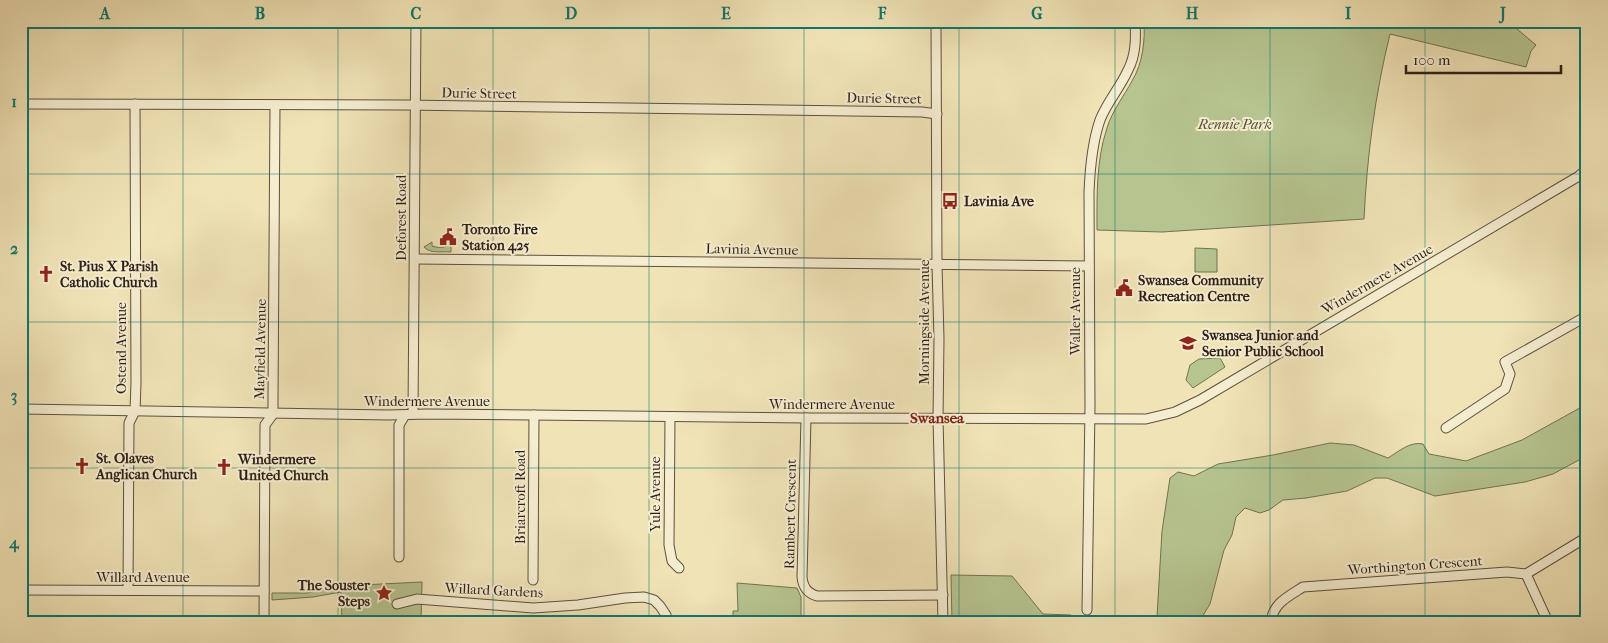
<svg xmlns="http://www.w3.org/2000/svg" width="1608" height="643" viewBox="0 0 1608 643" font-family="'IM FELL French Canon',serif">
	<rect width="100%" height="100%" fill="#f0e3b6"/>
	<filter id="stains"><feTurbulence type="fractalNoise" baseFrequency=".004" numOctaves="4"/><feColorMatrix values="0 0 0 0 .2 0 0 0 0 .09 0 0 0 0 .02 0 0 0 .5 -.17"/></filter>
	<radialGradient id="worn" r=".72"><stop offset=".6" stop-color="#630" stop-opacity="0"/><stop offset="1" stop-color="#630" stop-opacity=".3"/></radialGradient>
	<g fill="#b6c490" stroke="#717254">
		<path d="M1144,21H1526L1517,29L1536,45L1531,51L1526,67L1390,34C1375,95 1367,156 1364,219L1162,232L1097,230C1097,196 1096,161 1107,128C1112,111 1124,96 1132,81C1143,63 1145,41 1144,21Z"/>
		<path d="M432,242V246C441,249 444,246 451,246V252C442,251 430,254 424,247Z"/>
		<path d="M1195,248L1217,249V272H1195Z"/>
		<path d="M1220,358L1225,367L1193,388L1186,380L1190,365L1199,359Z"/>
		<path d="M1587,404V453L1579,460L1553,474L1525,482L1435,496L1387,478H1375L1347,491L1306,498L1283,500L1269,510L1260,513L1245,508L1236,517L1232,535L1224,550L1210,604L1199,622H1132L1157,617L1162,531L1170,478L1178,472L1194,476L1218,464L1273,455L1330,443L1354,445L1388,458C1398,452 1410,441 1423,444L1429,454L1466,461L1522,440Z"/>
		<path d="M951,575L1012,576L1043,614L1071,615V617H1090L1100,622H952Z"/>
		<path d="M422,582L421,622H342L341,592L313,597L272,600V593H307L341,586Z"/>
		<path d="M737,583L797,588L801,597V622H733V611H738Z"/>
	</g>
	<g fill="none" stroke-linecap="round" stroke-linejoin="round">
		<g stroke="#5d5040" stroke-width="11">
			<g id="minor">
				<path d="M936,21L937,265L939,339L938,418L943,622"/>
				<path d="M21,104L404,105L922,112L937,114"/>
				<path d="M415,259L1089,266"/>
				<path d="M21,409L388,415L428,414L806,418L1146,419L1175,412L1200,400L1579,176L1587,169"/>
				<path d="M413,414L416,21"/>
				<path d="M670,417L669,545L672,561L679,568"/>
				<path d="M806,418L802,577C803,587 807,593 817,596L943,595"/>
				<path d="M1446,428L1505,389L1510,374L1505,362L1587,316"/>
				<path d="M399,557V425L405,415"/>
				<path d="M1526,574L1587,537"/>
				<path d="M1526,574L1548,622"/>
				<path d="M533,580L534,415"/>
				<path d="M21,590L264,591"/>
				<path d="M128,590L129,423L135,411L136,383L135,104"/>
				<path d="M397,604L417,599L533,608L578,605L625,598L644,597L654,600L660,606L666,615L667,622"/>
				<path d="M1087,610L1090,406L1089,192C1090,168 1092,143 1100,120C1107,102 1120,88 1128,70C1136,55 1136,38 1135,21"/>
				<path d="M264,622L265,425L273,414V400L275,105"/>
				<path d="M1271,622C1273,603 1289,596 1303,587L1507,572L1526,574"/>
			</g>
		</g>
		<use href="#minor" stroke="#f5edd0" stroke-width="9"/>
	</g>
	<path fill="none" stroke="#0f766e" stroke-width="1" stroke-opacity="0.55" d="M183,21V622M338,21V622M493,21V622M649,21V622M804,21V622M959,21V622M1115,21V622M1270,21V622M1425,21V622M21,174H1587M21,322H1587M21,468H1587"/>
	<defs>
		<g id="bus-bare" transform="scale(1.35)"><path d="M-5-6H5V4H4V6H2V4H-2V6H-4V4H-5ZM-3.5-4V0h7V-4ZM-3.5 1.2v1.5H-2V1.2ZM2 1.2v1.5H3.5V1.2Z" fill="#8f2418" stroke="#f5edd0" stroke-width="2.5" paint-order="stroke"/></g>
		<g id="civic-bare" transform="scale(1.35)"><path d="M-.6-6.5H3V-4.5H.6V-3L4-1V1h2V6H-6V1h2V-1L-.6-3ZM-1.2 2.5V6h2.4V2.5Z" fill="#8f2418" stroke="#f5edd0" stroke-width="2.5" paint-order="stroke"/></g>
		<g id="church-bare" transform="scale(1.35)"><path d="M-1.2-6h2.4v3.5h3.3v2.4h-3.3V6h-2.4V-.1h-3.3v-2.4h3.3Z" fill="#8f2418" stroke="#f5edd0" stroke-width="2.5" paint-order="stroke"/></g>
		<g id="school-bare" transform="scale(1.35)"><path d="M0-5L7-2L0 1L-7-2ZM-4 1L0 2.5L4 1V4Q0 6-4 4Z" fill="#8f2418" stroke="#f5edd0" stroke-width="2.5" paint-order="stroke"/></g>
		<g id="sight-bare" transform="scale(1.35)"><path d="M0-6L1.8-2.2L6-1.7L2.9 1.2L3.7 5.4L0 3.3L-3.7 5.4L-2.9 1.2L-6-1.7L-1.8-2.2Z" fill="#8f2418" stroke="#f5edd0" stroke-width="2.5" paint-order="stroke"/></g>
	</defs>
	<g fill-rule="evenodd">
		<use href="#bus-bare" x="950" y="201"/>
		<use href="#civic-bare" x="448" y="237"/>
		<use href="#church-bare" x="46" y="274"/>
		<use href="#civic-bare" x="1124" y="288"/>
		<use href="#school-bare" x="1188" y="343"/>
		<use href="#church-bare" x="82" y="466"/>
		<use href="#church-bare" x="224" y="467"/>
		<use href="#sight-bare" x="384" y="593"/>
	</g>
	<g text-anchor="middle" stroke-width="4" stroke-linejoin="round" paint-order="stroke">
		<g font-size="14" fill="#2c1f18" stroke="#f5edd0">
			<text transform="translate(479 93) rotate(1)" y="5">Durie Street</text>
			<text transform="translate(884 98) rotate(1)" y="5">Durie Street</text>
			<text transform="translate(401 218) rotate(-90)" y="5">Deforest Road</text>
			<text transform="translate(752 249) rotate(1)" y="5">Lavinia Avenue</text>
			<text transform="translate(1377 279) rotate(-30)" y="5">Windermere Avenue</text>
			<text transform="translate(1075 311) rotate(-90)" y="5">Waller Avenue</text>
			<text transform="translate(924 322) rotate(-90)" y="5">Morningside Avenue</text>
			<text transform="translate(121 348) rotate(-90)" y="5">Ostend Avenue</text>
			<text transform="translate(260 349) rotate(-89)" y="5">Mayfield Avenue</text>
			<text x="427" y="406">Windermere Avenue</text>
			<text x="832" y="409">Windermere Avenue</text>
			<text transform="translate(655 494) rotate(-90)" y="5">Yule Avenue</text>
			<text transform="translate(520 497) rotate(-90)" y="5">Briarcroft Road</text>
			<text transform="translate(790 514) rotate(-89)" y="5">Rambert Crescent</text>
			<text transform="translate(1415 565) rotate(-4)" y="5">Worthington Crescent</text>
			<text x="143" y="582">Willard Avenue</text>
			<text transform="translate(494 590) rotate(3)" y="5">Willard Gardens</text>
		</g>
		<g font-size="14" font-style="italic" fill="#55513c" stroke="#f5edd0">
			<text x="1235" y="129">Rennie Park</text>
		</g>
		<g font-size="14" font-weight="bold" fill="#2c1f18" stroke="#f5edd0" text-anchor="start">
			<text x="964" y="206">Lavinia Ave</text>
			<text x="462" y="234">Toronto Fire<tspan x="462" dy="16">Station 425</tspan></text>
			<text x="60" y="271">St. Pius X Parish<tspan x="60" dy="16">Catholic Church</tspan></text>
			<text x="1138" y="285">Swansea Community<tspan x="1138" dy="16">Recreation Centre</tspan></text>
			<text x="1202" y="340">Swansea Junior and<tspan x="1202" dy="16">Senior Public School</tspan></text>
			<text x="96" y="463">St. Olaves<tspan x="96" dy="16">Anglican Church</tspan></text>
			<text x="238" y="464">Windermere<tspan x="238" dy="16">United Church</tspan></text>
			<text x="370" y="590" text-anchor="end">The Souster<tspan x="370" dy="16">Steps</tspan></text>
		</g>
		<g font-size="15" font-weight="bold" fill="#7a1f14" stroke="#f5edd0">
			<text x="937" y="423">Swansea</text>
		</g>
	</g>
	<rect width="1608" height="643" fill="none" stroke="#f0e3b6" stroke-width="55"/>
	<path d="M1406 65v8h155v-8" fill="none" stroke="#2c1f18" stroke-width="2.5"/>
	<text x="1413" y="65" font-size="15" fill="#2c1f18" stroke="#f5edd0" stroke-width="4" paint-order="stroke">100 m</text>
	<rect x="28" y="28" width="1552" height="588" fill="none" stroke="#0f766e" stroke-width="2"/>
	<g font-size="16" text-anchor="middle" font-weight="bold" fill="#0f766e">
		<text x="105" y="19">A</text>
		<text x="260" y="19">B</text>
		<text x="416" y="19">C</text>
		<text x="571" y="19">D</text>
		<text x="726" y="19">E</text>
		<text x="882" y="19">F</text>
		<text x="1037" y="19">G</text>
		<text x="1192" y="19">H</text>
		<text x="1348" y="19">I</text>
		<text x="1503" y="19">J</text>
		<text x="14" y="107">1</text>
		<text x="14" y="254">2</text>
		<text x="14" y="401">3</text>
		<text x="14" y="548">4</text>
	</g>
	<rect width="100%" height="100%" filter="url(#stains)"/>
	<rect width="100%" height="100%" fill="url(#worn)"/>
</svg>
